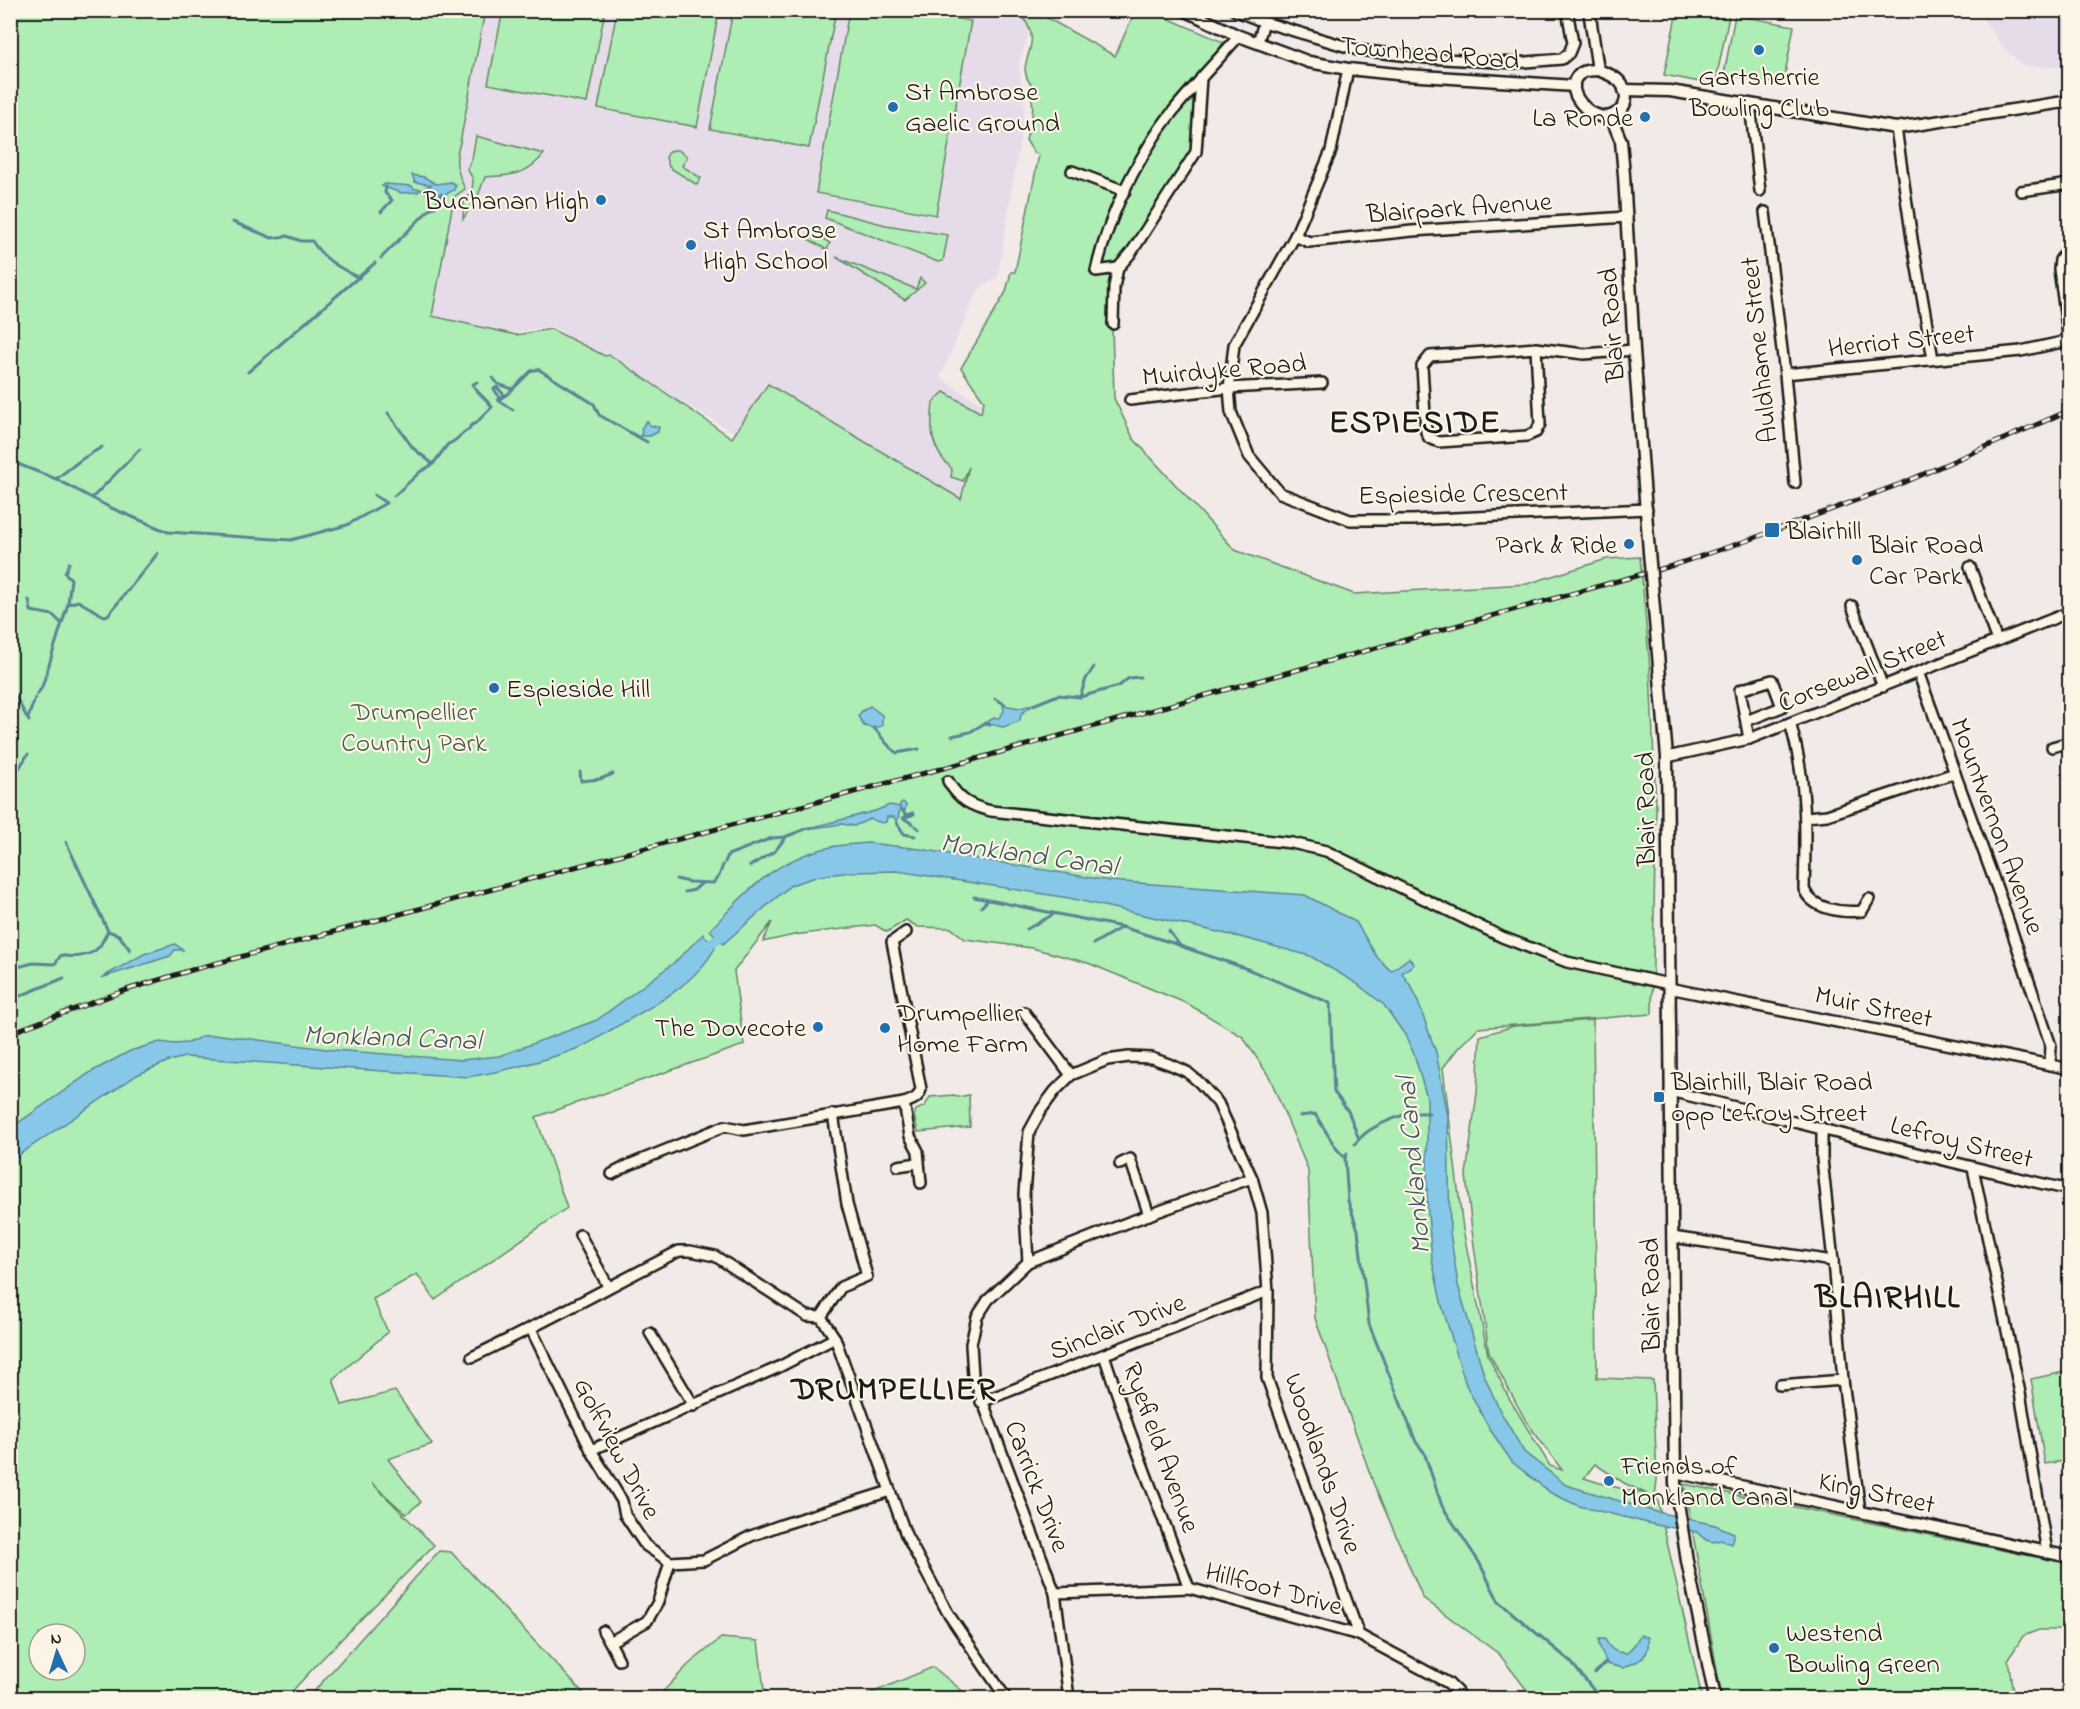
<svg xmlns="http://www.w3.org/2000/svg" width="2080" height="1709" viewBox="0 0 2080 1709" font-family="'Indie Flower',sans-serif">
	<rect width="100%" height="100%" fill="#f2eae7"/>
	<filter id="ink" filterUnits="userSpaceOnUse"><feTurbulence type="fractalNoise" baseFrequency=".0167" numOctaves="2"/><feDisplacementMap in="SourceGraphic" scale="12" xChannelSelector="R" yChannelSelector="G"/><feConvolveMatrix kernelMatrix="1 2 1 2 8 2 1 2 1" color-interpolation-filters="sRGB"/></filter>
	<g filter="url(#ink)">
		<g fill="#e6dce9">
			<path d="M1016,10L1030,28L1019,65L1025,107L998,277L981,287L975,296L940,378L983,405L961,503L768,385L735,433L551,326L506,334L432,316L456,185L455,154L460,143L485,11Z"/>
			<path d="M1977,11H2069V64L2058,67L2024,66L2003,47Z"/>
		</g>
		<g fill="#aeedb4" stroke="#658468" stroke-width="1.5" fill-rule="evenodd">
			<path d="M503,10L605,11L587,103L488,84Z"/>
			<path d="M11,11H485L460,143C453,160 458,174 465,189L454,197L432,316L516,335L551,329L605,356L610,355L732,438L768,384L961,499L969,467L963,481L951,477L952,469C930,449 930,430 933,402L944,392L981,413L984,401L961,368L1006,292L1011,272H1015L1039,155L1034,153L1026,140C1030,123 1037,108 1029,91L1032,86C1010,59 1051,48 1018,11H1035L1115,56L1135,11H1151L1223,42L1199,88L1194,147L1111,287L1114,398L1133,438L1235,550L1354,594L1527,584L1607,559L1640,557L1650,668L1656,807L1652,1014L1478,1028L1458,1048L1443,1068L1463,1229L1488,1355L1509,1398L1550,1466L1562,1470L1526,1421L1489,1353L1472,1231L1466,1175L1477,1093L1480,1036L1514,1026L1593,1020L1597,1378L1653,1380L1657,1480L1655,1496L1657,1497L1702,1698H1533L1499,1654L1423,1598L1374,1485L1315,1318L1308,1170L1270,1078L1243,1037L1188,1004L1088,963L1032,948L965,939L951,928L918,927L906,920L887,932L875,925L794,935L763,942L772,922L734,971L744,1045L536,1117L567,1208L435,1300L417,1274L373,1299L388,1332L333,1379L342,1405L395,1391L432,1444L388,1459L421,1502L406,1514L372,1483L434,1545L318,1663L286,1698H11ZM1595,1464L1624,1483L1647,1494C1626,1490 1605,1485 1584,1478ZM39,1634H75V1670H39Z"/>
			<path d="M617,11H719L697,127L598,108Z"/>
			<path d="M733,11H836L809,148L710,129Z"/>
			<path d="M849,11H910L971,21L936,215L816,193Z"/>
			<path d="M1677,11H1702L1729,16L1715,85L1664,75Z"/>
			<path d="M1735,15L1794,26L1783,85L1724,74Z"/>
			<path d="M476,136L544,154C526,176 512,175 485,177L478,196L463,219L464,202L472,192L473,179L467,169L472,159Z"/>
			<path d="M673,150H678L687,156L682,166L701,178L697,185L669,167L666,158L668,153Z"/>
			<path d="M827,210L886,225L948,235L943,261L938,262L825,218Z"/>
			<path d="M812,232L830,243L827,250L808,239Z"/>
			<path d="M836,257L916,289L920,278L925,283L905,300Z"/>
			<path d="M954,1095L958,1097L969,1095L970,1127L918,1132L914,1115L916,1110L925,1106L930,1097Z"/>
			<path d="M2069,1371V1460L2045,1464L2031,1379Z"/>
			<path d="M1684,1484L2069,1564V1630H2039L2023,1636L2008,1660L2014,1698H1722Z"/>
			<path d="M439,1551L451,1552L588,1698H308Z"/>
			<path d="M721,1638L758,1641L765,1698H657L688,1665Z"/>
			<path d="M933,1667L971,1698H863L862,1697Z"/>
		</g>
		<g fill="#87c8e8" stroke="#5c8396" stroke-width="1.5">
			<path d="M412,175L424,177L436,184L451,182L456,185L454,190L440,197L441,194L426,193L421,190L431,185L415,182Z"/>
			<path d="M385,184L412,186L414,189H420L418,192L401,193L382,186Z"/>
			<path d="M646,421H648L649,425L659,427L658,432L650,436H640L642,432L641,429Z"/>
			<path d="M1003,705L1020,708L1033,705L1021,714L1020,721L1003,727L985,723L994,718H999L1004,711Z"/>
			<path d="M870,706L882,715V726L874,728L864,726L858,716L862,711Z"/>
			<path d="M903,802L906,805L905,810L900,809L897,823L894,817H887L886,822L882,823L870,819L854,826L842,824L806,829L875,811L890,805L900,807V804Z"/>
			<path d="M869,843L920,849L1110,881L1305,895L1356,922L1377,957L1391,971L1409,958L1414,964L1402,973L1414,991L1436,1052L1448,1116L1450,1232L1458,1285L1484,1375L1500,1411L1524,1452L1566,1485L1653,1511L1715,1525L1734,1533L1731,1544L1721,1540L1713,1542L1706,1540L1698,1532L1656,1525L1579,1506L1551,1493L1512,1462L1489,1428L1466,1385L1442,1306L1432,1260L1427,1202V1098L1414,1054L1405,1035L1384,1005L1356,983L1310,956L1244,938L1069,898L897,871L851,872L819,876L791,885L723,944L710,930C748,890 775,859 831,847C843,844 857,844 869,843Z"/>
			<path d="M703,934L715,948C695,985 651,1007 616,1027C604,1034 592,1043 579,1048C543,1061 506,1071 468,1077L185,1057L169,1061L137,1075L11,1160V1128L91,1072L130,1051L160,1042L174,1044L188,1043L203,1036L221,1035L334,1050L461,1060L499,1056L597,1020L675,962Z"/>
			<path d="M175,944L183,950H175L170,956L101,978L144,954Z"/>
			<path d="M1640,1635L1648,1637C1651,1657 1640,1661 1623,1668L1607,1664L1599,1645V1639H1605C1610,1650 1616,1653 1627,1653L1635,1644Z"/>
		</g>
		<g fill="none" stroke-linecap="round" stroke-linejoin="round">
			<g stroke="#5c8396" stroke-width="3">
				<path d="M381,212L392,200L385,193L386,187"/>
				<path d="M233,222L272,238L287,236L301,241H312C325,261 339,267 359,278"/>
				<path d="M381,258L431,208L435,207L441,194"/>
				<path d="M248,372L375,263"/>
				<path d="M493,378L498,384L512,389"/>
				<path d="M500,398L494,389L497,387L504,395"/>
				<path d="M513,410L498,400L509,393L531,371L538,369L594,404L599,415L647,442"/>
				<path d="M388,413L413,448L433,464"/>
				<path d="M476,423L492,407C487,399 475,392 473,384L477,382"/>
				<path d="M102,447L82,459L56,479L109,507L168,532L291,540L347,525L386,503L374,495"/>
				<path d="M10,461L56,479"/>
				<path d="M394,496L420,472L433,464L448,444C457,442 461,432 470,429V426L474,424"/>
				<path d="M92,498L140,449"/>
				<path d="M29,600L31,611L53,615L61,623"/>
				<path d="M68,603L71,579L65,573L69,563"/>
				<path d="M10,687L29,721"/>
				<path d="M37,695L42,687L68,604L78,601L104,616L108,615L158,553"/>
				<path d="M1080,697L1086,679L1094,667"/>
				<path d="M995,699L1005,704"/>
				<path d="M1033,705L1058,695L1080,697L1119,686L1129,678L1140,677"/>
				<path d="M28,718L35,698"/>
				<path d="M874,728C883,737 886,746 897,753L919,749"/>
				<path d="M952,736L970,732L985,723L990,725"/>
				<path d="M580,772L581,781L600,779L613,774"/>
				<path d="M10,783L28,754"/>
				<path d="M902,810L906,815L913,813L914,814L903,818L913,824"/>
				<path d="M897,823L904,834L915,836"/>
				<path d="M915,826L919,829"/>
				<path d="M66,842L108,931"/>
				<path d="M725,862L728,855L772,838L785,837L808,828"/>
				<path d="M750,866L775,851L785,838"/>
				<path d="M676,879L689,882L713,883L719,876L723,865"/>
				<path d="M685,892L694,890L702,883"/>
				<path d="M974,897L1122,927L1179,945"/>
				<path d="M981,907L988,900"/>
				<path d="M1027,929L1054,914"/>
				<path d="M1169,931L1180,946L1245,968L1330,1003L1334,1092L1348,1111L1359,1139"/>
				<path d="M1093,944L1122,927"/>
				<path d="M10,969L33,963L55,964L61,955C72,958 89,957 98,948C102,944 105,936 108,931L119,935L130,950"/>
				<path d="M10,1000L64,978"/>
				<path d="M1412,1113H1429"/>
				<path d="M1300,1116L1315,1114L1336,1148L1345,1158"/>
				<path d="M1355,1144C1368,1126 1392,1119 1412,1112"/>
				<path d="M1347,1153L1345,1158L1348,1201L1358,1230L1369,1324L1416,1442L1424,1452L1442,1506L1479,1562L1499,1602L1570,1661L1600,1698"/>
				<path d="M1595,1673L1606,1662"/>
			</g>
			<path stroke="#87c8e8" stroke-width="10" d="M701,952L728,930"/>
			<g stroke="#1c1c1c" stroke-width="14">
				<g id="minor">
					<path d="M1234,10L1264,22L1358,50L1427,58L1514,63L1562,59L1569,53L1573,43L1567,10"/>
					<path d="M1258,42L1264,22"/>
					<path d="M1348,69L1331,151L1295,236L1234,345L1229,388L1231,412L1249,456L1280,493L1350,520H1412L1647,509"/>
					<path d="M1750,104L1760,191"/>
					<path d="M1896,128L1912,239L1933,359"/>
					<path d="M1072,171L1125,191"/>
					<path d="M2021,191L2070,184"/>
					<path d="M1765,212L1785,374L1795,483"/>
					<path d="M1295,236L1309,242L1412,231L1627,217"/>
					<path d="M1118,268L1096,271C1106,227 1126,182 1150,144C1164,120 1183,99 1201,79"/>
					<path d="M1113,324L1114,287L1118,268L1131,253L1196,152L1201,78L1239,36"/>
					<path d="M1536,348L1540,424L1536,432L1527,436L1439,442L1429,438L1426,432L1422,366L1430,356L1536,348L1584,354L1634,350"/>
					<path d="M1785,374L2021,351L2062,342L2068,335L2059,269L2060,260L2066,252H2070"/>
					<path d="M1130,400L1229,388L1322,383"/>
					<path d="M1970,567L1997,641"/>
					<path d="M1852,606L1883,687"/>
					<path d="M1918,672L2002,902L2051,1046L2050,1065"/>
					<path d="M1746,721L1782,707L1772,680L1740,690L1749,739"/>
					<path d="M1790,723C1807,780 1806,831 1804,889C1812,910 1843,913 1862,911L1869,899"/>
					<path d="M2052,747L2070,742"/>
					<path d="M1667,757L1749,739L2070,612"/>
					<path d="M948,781C959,800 970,806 991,811L1292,843L1326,851L1502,937L1567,962L1669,984"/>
					<path d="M1806,817L1827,815L1955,773"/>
					<path d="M1669,988L2070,1069"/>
					<path d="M1024,1012L1071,1075"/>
					<path d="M1670,1091C1803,1123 1936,1160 2070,1190"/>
					<path d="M904,1103C913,1100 919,1098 921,1089L892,942L906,932"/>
					<path d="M1822,1128V1159L1833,1261L1843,1380L1860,1511"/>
					<path d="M1120,1164L1130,1159L1149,1215"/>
					<path d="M898,1166L918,1163"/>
					<path d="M1973,1168L2020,1393L2047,1552"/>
					<path d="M612,1174L629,1165L725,1126L744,1130L904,1103L910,1136L918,1151L921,1183"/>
					<path d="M580,1235L608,1286"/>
					<path d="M1672,1237L1833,1261"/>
					<path d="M1028,1262L1024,1194L1029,1132L1041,1110L1055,1091L1071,1075L1107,1060L1129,1057L1152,1058L1169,1064L1187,1072L1200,1083L1218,1103L1252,1178L1262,1213L1268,1291L1267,1378L1359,1635"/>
					<path d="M821,1317L841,1287L867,1276L847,1204L833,1114"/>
					<path d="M531,1329L591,1450L622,1501L625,1515L645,1545L670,1562L704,1560L751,1536L781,1525L890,1491"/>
					<path d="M650,1333L694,1406"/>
					<path d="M1104,1355L1129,1429L1189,1588"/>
					<path d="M472,1357C542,1324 610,1286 679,1251H690L715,1256L807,1316L821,1317L835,1338L906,1535L949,1615L1006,1698"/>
					<path d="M1780,1385L1843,1380"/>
					<path d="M981,1402L1268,1291"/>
					<path d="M591,1450L777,1368L835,1338"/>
					<path d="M1055,1593L1189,1588L1359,1635L1448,1683L1457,1692L1460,1698"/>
					<path d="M603,1631L610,1642L647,1621L658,1602L670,1562"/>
					<path d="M610,1642L619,1660"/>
					<path d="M1069,1698L1055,1593L973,1376L971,1344L977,1317L988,1300L1028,1262L1129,1222L1252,1178"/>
				</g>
			</g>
			<g stroke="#1c1c1c" stroke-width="15">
				<g id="tertiary">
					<path d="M1184,10L1239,36L1288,54L1309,62L1348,69L1406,75L1574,86"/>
					<path d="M1589,10L1598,70"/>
					<path d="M1598,70C1606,73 1613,75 1619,81C1630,92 1628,109 1613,115C1592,125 1560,88 1580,74C1585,70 1592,70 1598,70Z"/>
					<path d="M1624,90L1670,91L1896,128L2070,101"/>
					<path d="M1611,117L1621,141L1624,175L1634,350L1649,552"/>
					<path d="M1652,586L1667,757L1675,1483L1687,1561L1715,1698"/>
					<path d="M1675,1472L2070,1557"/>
				</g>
			</g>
			<use href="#minor" stroke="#fcf5e5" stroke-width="9"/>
			<use href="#tertiary" stroke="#fcf5e5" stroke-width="10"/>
			<g stroke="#1c1c1c" stroke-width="5">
				<path id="rail" d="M10,1033L126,990L195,969L951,766L1668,567L1746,541L1903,483L2070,410"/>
			</g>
			<use href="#rail" stroke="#fcf5e5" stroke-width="3" stroke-dasharray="9" stroke-linecap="butt"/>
			<g stroke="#1c1c1c" stroke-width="15" stroke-linecap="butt">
				<path id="tertiary-bridge" d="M1649,552L1652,586"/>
			</g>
			<use href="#tertiary-bridge" stroke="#fcf5e5" stroke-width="10"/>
		</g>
	</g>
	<g fill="#1f6fb2" stroke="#fcf5e5" stroke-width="2">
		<circle cx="1759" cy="50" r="6"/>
		<circle cx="893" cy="107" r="6"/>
		<circle cx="1645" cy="117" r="6"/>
		<circle cx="601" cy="200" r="6"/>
		<circle cx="691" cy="245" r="6"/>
		<rect x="1764" y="522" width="16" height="16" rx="3"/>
		<circle cx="1629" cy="544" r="6"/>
		<circle cx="1857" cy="560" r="6"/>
		<circle cx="494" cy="688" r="6"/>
		<circle cx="818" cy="1027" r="6"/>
		<circle cx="885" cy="1028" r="6"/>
		<rect x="1653" y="1091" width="12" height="12" rx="3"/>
		<circle cx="1609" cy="1481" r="6"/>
		<circle cx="1774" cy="1648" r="6"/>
	</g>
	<g text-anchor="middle" stroke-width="4.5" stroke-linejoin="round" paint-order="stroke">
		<g font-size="27" fill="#1c1c1c" stroke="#fcf5e5">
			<text transform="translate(1430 52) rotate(5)" y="9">Townhead Road</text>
			<text transform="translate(1459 207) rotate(-4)" y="9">Blairpark Avenue</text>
			<text transform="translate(1611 325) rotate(-94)" y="9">Blair Road</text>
			<text transform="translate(1901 340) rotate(-6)" y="9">Herriot Street</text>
			<text transform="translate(1758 350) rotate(-96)" y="9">Auldhame Street</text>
			<text transform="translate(1224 369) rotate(-5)" y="9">Muirdyke Road</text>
			<text transform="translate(1463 493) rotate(-1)" y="9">Espieside Crescent</text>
			<text transform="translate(1862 670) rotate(-22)" y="9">Corsewall Street</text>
			<text transform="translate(1645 809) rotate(-91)" y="9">Blair Road</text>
			<text transform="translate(1998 826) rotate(70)" y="9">Mountvernon Avenue</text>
			<text transform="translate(1874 1006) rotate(12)" y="9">Muir Street</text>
			<text transform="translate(1962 1141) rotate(14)" y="9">Lefroy Street</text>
			<text transform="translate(1650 1295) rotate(-91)" y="9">Blair Road</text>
			<text transform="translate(1117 1326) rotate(-21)" y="9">Sinclair Drive</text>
			<text transform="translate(1162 1447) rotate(70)" y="9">Ryefield Avenue</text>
			<text transform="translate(618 1448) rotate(62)" y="9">Golfview Drive</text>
			<text transform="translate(1324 1463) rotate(71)" y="9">Woodlands Drive</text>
			<text transform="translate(1038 1486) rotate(69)" y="9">Carrick Drive</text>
			<text transform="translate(1877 1492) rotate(12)" y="9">King Street</text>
			<text transform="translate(1274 1588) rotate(15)" y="9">Hillfoot Drive</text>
		</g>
		<g font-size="27" fill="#1c1c1c" stroke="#fcf5e5" text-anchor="start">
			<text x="1759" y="85" text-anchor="middle">Gartsherrie<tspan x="1759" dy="31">Bowling Club</tspan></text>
			<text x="905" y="100">St Ambrose<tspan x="905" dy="31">Gaelic Ground</tspan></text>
			<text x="1633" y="126" text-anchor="end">La Ronde</text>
			<text x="589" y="209" text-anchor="end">Buchanan High</text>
			<text x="703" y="238">St Ambrose<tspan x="703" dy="31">High School</tspan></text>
			<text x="1786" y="539">Blairhill</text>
			<text x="1617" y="553" text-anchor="end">Park &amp; Ride</text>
			<text x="1869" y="553">Blair Road<tspan x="1869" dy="31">Car Park</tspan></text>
			<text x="506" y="697">Espieside Hill</text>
			<text x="897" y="1021">Drumpellier<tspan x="897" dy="31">Home Farm</tspan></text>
			<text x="806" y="1036" text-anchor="end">The Dovecote</text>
			<text x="1671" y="1090">Blairhill, Blair Road<tspan x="1671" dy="31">opp Lefroy Street</tspan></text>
			<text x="1621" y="1474">Friends of<tspan x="1621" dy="31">Monkland Canal</tspan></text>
			<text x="1786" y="1641">Westend<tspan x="1786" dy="31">Bowling Green</tspan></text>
		</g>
		<g font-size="27" fill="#485b4a" stroke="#fcf5e5">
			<text x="414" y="720">Drumpellier<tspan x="414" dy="31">Country Park</tspan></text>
		</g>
		<g font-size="28" font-style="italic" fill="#415863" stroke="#fcf5e5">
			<text transform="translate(1029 853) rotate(8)" y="10">Monkland Canal</text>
			<text transform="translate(392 1036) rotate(2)" y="10">Monkland Canal</text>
			<text transform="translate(1412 1166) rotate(-95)" y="10">Monkland Canal</text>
		</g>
		<g font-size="33" font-weight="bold" letter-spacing="1.5" fill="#1c1c1c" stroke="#fcf5e5">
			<text x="1415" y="432">ESPIESIDE</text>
			<text x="1888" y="1307">BLAIRHILL</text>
			<text x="894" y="1399">DRUMPELLIER</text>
		</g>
	</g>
	<rect width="2080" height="1709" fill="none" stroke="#fcf5e5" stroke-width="36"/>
	<rect x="18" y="18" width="2044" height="1673" fill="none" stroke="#1c1c1c" stroke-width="2" filter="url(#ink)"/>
	<g transform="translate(57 1652) rotate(356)"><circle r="28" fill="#fcf5e5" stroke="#a29e95" stroke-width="1.5"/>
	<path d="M0-4.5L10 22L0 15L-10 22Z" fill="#1f6fb2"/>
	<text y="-9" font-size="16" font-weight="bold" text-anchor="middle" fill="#1c1c1c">N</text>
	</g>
</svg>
